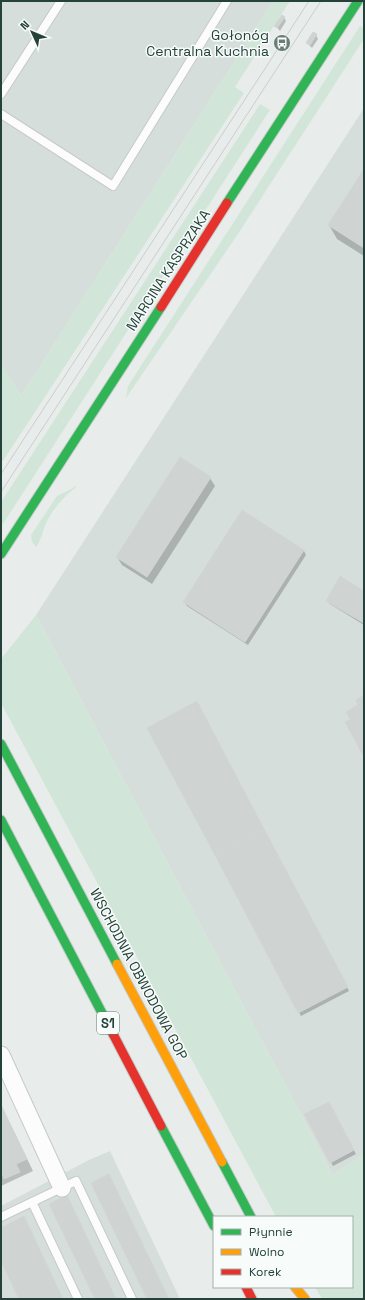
<svg xmlns="http://www.w3.org/2000/svg" width="365" height="1300" viewBox="0 0 365 1300" font-family="'Space Grotesk',sans-serif">
	<rect width="100%" height="100%" fill="#e8edeb"/>
	<g fill="#d6dedb">
		<path d="M1,1H273L21,396L1,364Z"/>
		<path d="M364,108V1154L333,1175L36,615Z"/>
		<path d="M110,1151L180,1299H1V1206L89,1160Z"/>
	</g>
	<g fill="#d1e6d8">
		<path d="M273,1H290L235,87L244,93L1,464V364L21,396Z"/>
		<path d="M360,26L364,29V39L240,231L126,398L128,386Z"/>
		<path d="M260,104L270,110L1,527V502Z"/>
		<path d="M74,486L76,487C65,496 54,507 47,521C43,530 42,538 36,547L32,542L31,535L57,496L73,488Z"/>
		<path d="M36,615L333,1175L364,1154V1299H322L315,1287H352V1217H276L1,703V659Z"/>
	</g>
	<g fill="#0003">
		<path d="M284,17L286,21L280,31L276,26Z"/>
		<path d="M316,35L318,39L312,48L307,43Z"/>
		<path d="M364,171V256L337,239L329,225Z"/>
		<path d="M210,478L215,486L152,584L122,565L117,557Z"/>
		<path d="M243,512L304,551L306,555L248,645L187,606L184,602Z"/>
		<path d="M364,592V625L330,604L327,601Z"/>
		<path d="M197,703L349,991L301,1016L148,729Z"/>
		<path d="M328,1103L356,1154L333,1166L305,1115Z"/>
		<path d="M1,1105L33,1171L1,1186Z"/>
	</g>
	<g fill="#cfd4d2" stroke="#d1d6d4">
		<path d="M282,15L285,17L277,28L274,26Z"/>
		<path d="M313,32L317,34L310,45L306,43Z"/>
		<path d="M364,169V248L328,225Z"/>
		<path d="M180,457L211,477L147,577L116,557Z"/>
		<path d="M242,510L304,550L245,642L183,602Z"/>
		<path d="M340,576L364,591V623L326,601Z"/>
		<path d="M364,695V712L351,720L346,712L358,705L356,700Z"/>
		<path d="M197,701L264,829L215,855L147,728Z"/>
		<path d="M364,712V757L345,722Z"/>
		<path d="M264,829L348,987L298,1013L215,855Z"/>
		<path d="M329,1102L354,1150L330,1163L304,1114Z"/>
		<path d="M1,1105L27,1159L1,1171Z"/>
		<path d="M16,1164L20,1172L4,1179L1,1171Z"/>
		<path d="M109,1174L169,1299H147L91,1183Z"/>
		<path d="M67,1195L116,1299H95L49,1204Z"/>
		<path d="M24,1216L63,1299H19L1,1261V1228Z"/>
	</g>
	<g fill="none" stroke-linecap="round" stroke-linejoin="round">
		<g stroke="#c5cac8" stroke-width="10">
			<g id="lane">
				<path d="M1,94L61,1"/>
				<path d="M1,114L113,186L227,1"/>
				<path d="M32,1202L78,1299"/>
				<path d="M1,1217L76,1181L132,1299"/>
			</g>
		</g>
		<g stroke="#c5cac8" stroke-width="19">
			<path id="street" d="M1,1055L62,1188"/>
		</g>
		<g stroke="#c3cbc8" stroke-width="11">
			<g id="fast">
				<path d="M227,203L358,1"/>
				<path d="M1,554L161,307"/>
				<path d="M1,744L117,964"/>
				<path d="M1,820L113,1034"/>
				<path d="M161,1126L214,1226"/>
				<path d="M222,1162L251,1217"/>
			</g>
		</g>
		<g stroke="#c3cbc8" stroke-width="11">
			<g id="slow">
				<path d="M117,964L222,1162"/>
				<path d="M295,1287L305,1299"/>
			</g>
		</g>
		<g stroke="#c3cbc8" stroke-width="11">
			<g id="jam">
				<path d="M161,307L227,203"/>
				<path d="M113,1034L161,1126"/>
				<path d="M246,1287L252,1299"/>
			</g>
		</g>
		<use href="#lane" stroke="#fcfcfc" stroke-width="8"/>
		<use href="#street" stroke="#fcfcfc" stroke-width="17"/>
		<use href="#fast" stroke="#30b455" stroke-width="9"/>
		<use href="#slow" stroke="#ff9f0a" stroke-width="9"/>
		<use href="#jam" stroke="#e5322d" stroke-width="9"/>
		<g stroke="#c9cdcc" stroke-width="1">
			<path d="M1,474L309,1"/>
			<path d="M1,492L321,1"/>
		</g>
	</g>
	<defs>
		<g id="bus-disc" transform="scale(0.9)"><circle r="9.5" fill="#697e78" stroke="#f7fbf9"/><path d="M-5-6H5V4H4V6H2V4H-2V6H-4V4H-5ZM-3.5-4V0h7V-4ZM-3.5 1.2v1.5H-2V1.2ZM2 1.2v1.5H3.5V1.2Z" fill="#fff"/></g>
	</defs>
	<g fill-rule="evenodd">
		<use href="#bus-disc" x="282" y="43"/>
	</g>
	<g text-anchor="middle" stroke-width="3" stroke-linejoin="round" paint-order="stroke">
		<rect fill="#f7fbf9" stroke="#637a73" stroke-width="1" x="97" y="1012" width="22" height="22" rx="3"/>
		<g font-size="13" font-weight="bold" fill="#24423a">
			<text x="108" y="1028">S1</text>
		</g>
		<g font-size="14" fill="#24423a" stroke="#f7fbf9" text-anchor="end">
			<text x="269" y="40">Gołonóg<tspan x="269" dy="16">Centralna Kuchnia</tspan></text>
		</g>
		<g font-size="14" fill="#24423a" stroke="#f7fbf9">
			<text transform="translate(168 270) rotate(-57)" y="5">MARCINA KASPRZAKA</text>
			<text transform="translate(139 974) rotate(62)" y="5">WSCHODNIA OBWODOWA GOP</text>
		</g>
	</g>
	<rect width="365" height="1300" fill="none" stroke="#24423a" stroke-width="4"/>
	<rect x="213" y="1216" width="140" height="72" fill="#f7fbf9" stroke="#a3b1ad"/>
	<rect x="221" y="1229" width="20" height="6" fill="#30b455" stroke="#a3b1ad"/>
	<text x="249" y="1236" font-size="12" fill="#24423a">Płynnie</text>
	<rect x="221" y="1249" width="20" height="6" fill="#ff9f0a" stroke="#a3b1ad"/>
	<text x="249" y="1256" font-size="12" fill="#24423a">Wolno</text>
	<rect x="221" y="1269" width="20" height="6" fill="#e5322d" stroke="#a3b1ad"/>
	<text x="249" y="1276" font-size="12" fill="#24423a">Korek</text>
	<g transform="translate(32 32) rotate(314)" stroke="#f7fbf9" stroke-width="3" paint-order="stroke">
	<path d="M0-3L7 15L0 10L-7 15Z" fill="#24423a"/>
	<text y="-6" font-size="11" font-weight="bold" text-anchor="middle" fill="#24423a">N</text>
	</g>
</svg>
